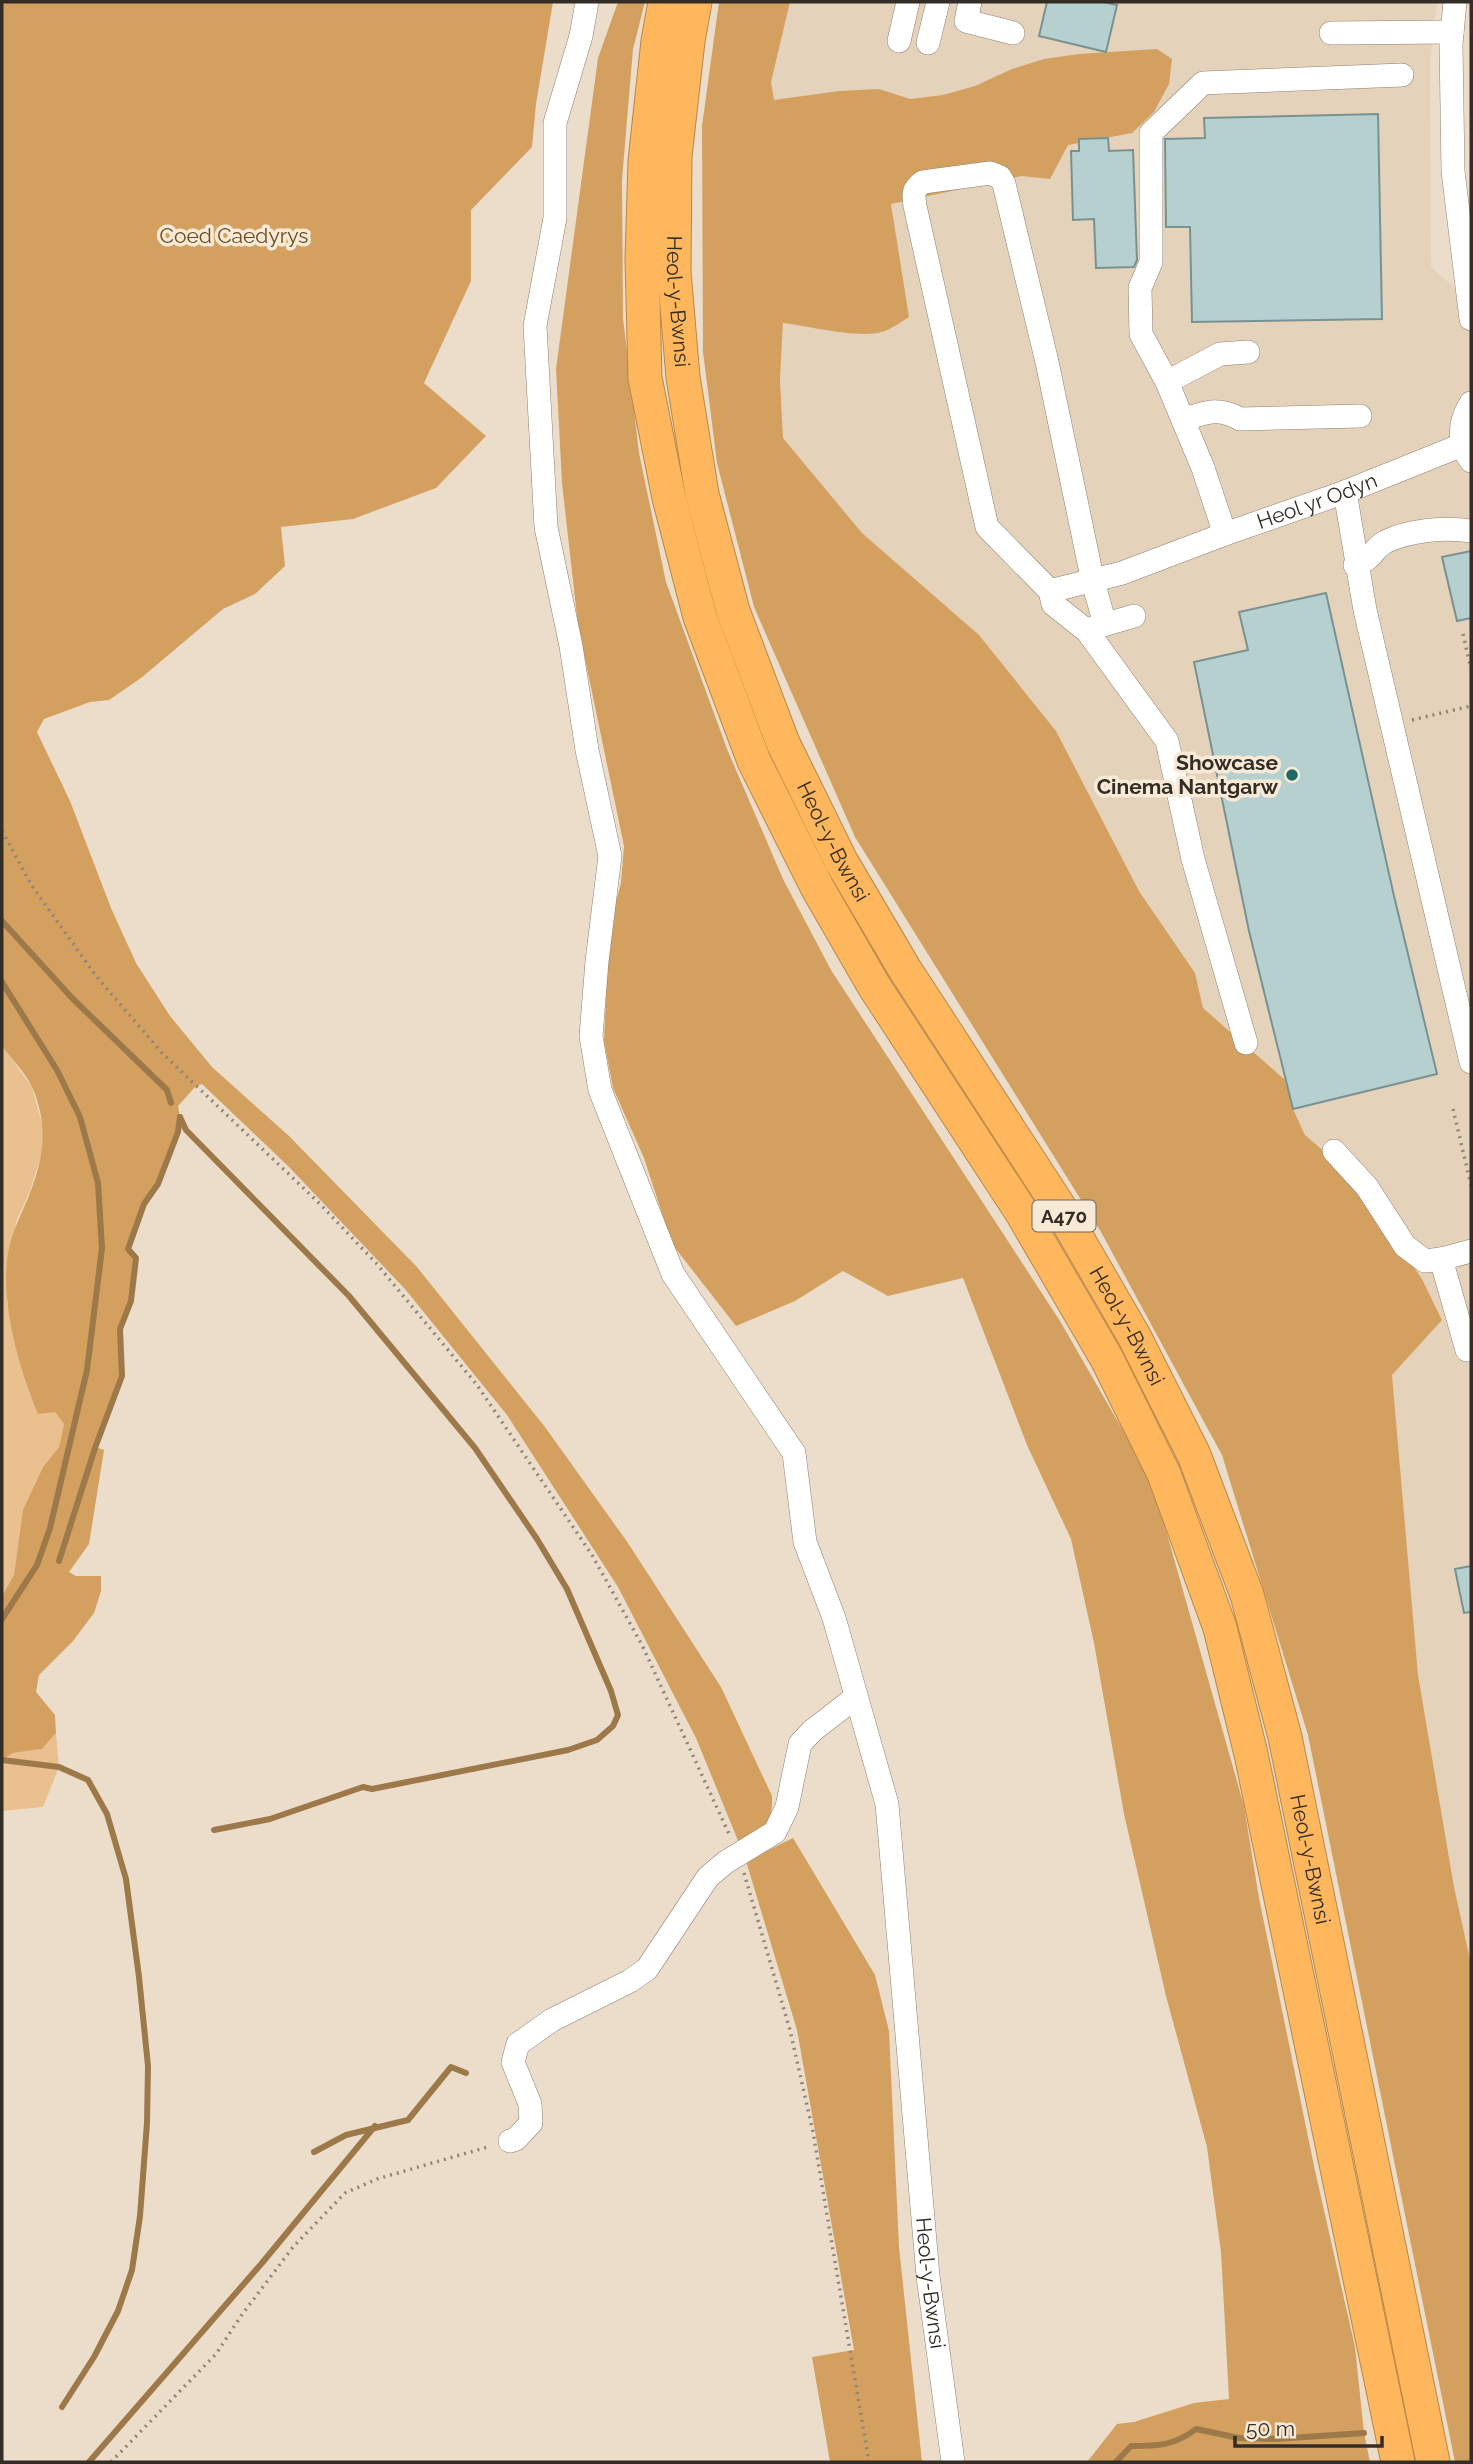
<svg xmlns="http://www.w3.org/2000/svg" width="1473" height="2464" viewBox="0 0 1473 2464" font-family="Raleway,sans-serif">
	<rect width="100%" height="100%" fill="#ecddcb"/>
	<path fill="#e5d2ba" d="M756,2H1437L1430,61L1431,267L1471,302V1964L1454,1887L1418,1675L1392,1375L1442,1319L1422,1279L1346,1170L1305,1135L1293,1109L1237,1037L1203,1008L1195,973L1139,891L1056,731L979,635L862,533L783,438L780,379L786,282Z"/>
	<g fill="#eac08e">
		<path d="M2,1046L32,1087L44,1131L42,1152L30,1191L16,1222L7,1303L30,1395L55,1412L64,1424L59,1447L43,1467L24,1510L14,1575L2,1596Z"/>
		<path d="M56,1733L59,1767L43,1807L2,1811V1760L13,1753L42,1749Z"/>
	</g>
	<g fill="#d3a060">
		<path d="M2,2H553L536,104L532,147L471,210V281L424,383L486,436L436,488L353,519L281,527L285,566L255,594L223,609L141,678L109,700L90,702L44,719L37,732L70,801L111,908L136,963L170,1016L212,1067L289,1136L417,1267L545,1427L628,1543L721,1687L772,1796C773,1825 764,1831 739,1843L696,1738L618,1587L507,1415L405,1289L289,1167L202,1084L196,1086L178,1106L180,1117L178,1132L158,1184L144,1204L128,1249L136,1258L131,1301L120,1329L122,1376L95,1447L104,1450L89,1544L69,1572L76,1576H101V1591L94,1613L73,1641L39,1675L36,1692L55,1715L56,1733L42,1749L13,1753L2,1760V1596L14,1575L23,1510L43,1467L59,1447L64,1424L55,1412L38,1414C19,1368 0,1303 8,1253C12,1231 22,1213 30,1193C44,1156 48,1126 33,1089C27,1074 11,1059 2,1046Z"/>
		<path d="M618,2H645L633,49L622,180L623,318L639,453L666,582L727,749L783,879L831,970L1060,1321L1152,1481L1244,1806L1259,1898L1314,2166L1355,2347L1364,2433L1370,2462H1087L1117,2424L1134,2422L1194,2403L1229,2399L1221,2252L1207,2147L1166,1996L1124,1814L1094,1643L1071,1539L1027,1445L963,1278L888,1296L843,1271L795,1301L736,1326L672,1244L644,1158L613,1088L604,1041L609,929L621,883L624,846L578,625L562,483L556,369L598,58Z"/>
		<path d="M719,2H790L771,82L774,100L839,91L879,89L910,99L943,95L975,86L1012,69L1044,59L1079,54L1157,49L1172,59L1169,84L1154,112L1132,133L1068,145L1050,179L1022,176L891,204L909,317C902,321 893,328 885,331C862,340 810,326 783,323L780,379L783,438L862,533L979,635L1056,731L1139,891L1195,973L1203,1008L1285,1080L1293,1109L1305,1135L1346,1170L1422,1279L1442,1320L1392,1375L1418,1675L1454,1887L1471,1964V2462H1455L1308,1735L1222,1455L1101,1232L855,837L754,607L717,463L703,352L702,126Z"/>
		<path d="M793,1838L875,1975L889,2031L899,2247L922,2462H830L812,2357L854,2350L797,2030L746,1861Z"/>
	</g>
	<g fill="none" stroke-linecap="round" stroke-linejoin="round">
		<g stroke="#9d7849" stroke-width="6">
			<path d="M2,921L73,999L167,1090L171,1103"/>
			<path d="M2,982L57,1070L80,1117L98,1183L102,1248L87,1370L50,1528L37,1565L2,1619"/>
			<path d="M180,1117L186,1130L349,1296L475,1448L537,1539L567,1589L611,1691L618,1715L613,1726L597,1740L568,1750L372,1789L363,1787L270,1819L214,1830"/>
			<path d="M59,1561L95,1448L122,1376L120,1329L131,1301L136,1258L128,1249L144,1204L158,1184L178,1132L180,1117"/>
			<path d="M2,1760L59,1767L88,1780L107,1814L126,1879L139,1977L148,2066L147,2123L140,2216L132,2270L118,2311L94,2357L62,2407"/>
			<path d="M314,2152L346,2135L408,2120L451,2067L466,2073"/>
			<path d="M89,2462L262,2263L375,2126"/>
			<path d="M1116,2462L1131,2446C1157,2446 1174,2446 1196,2429L1239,2438L1275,2439L1364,2433"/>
		</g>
	</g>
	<g fill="#b5d0ce" stroke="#799291" stroke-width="2">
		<path d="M1047,2H1103L1117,5L1106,52L1039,36Z"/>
		<path d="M1378,114L1382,319L1192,322L1190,227H1166L1165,139L1205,138L1204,118Z"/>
		<path d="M1108,138L1109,151L1133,150L1137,260L1134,267L1096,268L1094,219L1073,220L1071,151H1079V139Z"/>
		<path d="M1471,551V618L1457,621L1442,557Z"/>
		<path d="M1326,593L1394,896L1437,1074L1293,1109L1249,931L1194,662L1248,650L1239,612Z"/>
		<path d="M1471,1566V1612L1464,1613L1455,1569Z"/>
	</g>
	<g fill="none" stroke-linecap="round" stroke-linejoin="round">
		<g stroke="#8f8171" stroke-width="24">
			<g id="minor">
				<path id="s1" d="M587,2L581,36L555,123V218L535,326L546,527L571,646L587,750L610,856L597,961L591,1036L600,1090L673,1274L794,1453L805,1542L834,1618L887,1804L928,2276L953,2462"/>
				<path d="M970,2L966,21L1013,33"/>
				<path d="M1455,2L1451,44L1453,171L1471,319"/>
				<path d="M1331,33L1452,32"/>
				<path d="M899,41L908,2"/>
				<path d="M928,43L938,2"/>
				<path d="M1167,382L1220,354L1248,352"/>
				<path d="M1471,403C1459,422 1457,442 1471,461"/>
				<path d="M1183,420C1204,412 1219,407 1240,419L1360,416"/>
				<path d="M1345,492L1365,610L1471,1062"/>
				<path d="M1225,534L1203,468L1167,382L1141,334L1140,288L1151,262V133L1203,83L1402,75"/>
				<path d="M1355,565C1374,559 1372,549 1385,542C1409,530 1445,527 1471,531"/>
				<path id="s2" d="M1050,591L1122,573L1225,534L1345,492L1462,445"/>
				<path d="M1105,624L1093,582L1047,362L1004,184L1000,177L990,173L923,182C913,189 913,194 915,206L987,527L1050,591L1053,604L1087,631L1167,741L1193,859L1246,1043"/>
				<path d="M1093,628L1134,616"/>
				<path d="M1334,1151L1367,1187L1405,1246L1425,1261L1441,1259"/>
				<path d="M1471,1251L1441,1259L1467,1350L1471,1349"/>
				<path d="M510,2141L516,2139L531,2123L530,2104L513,2062L518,2044L552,2020L630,1981L647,1969L708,1877L726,1862L775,1832L787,1807L800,1744L812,1731L856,1697"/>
			</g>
		</g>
		<g stroke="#b78749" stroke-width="35">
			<g id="highway">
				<path d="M665,2L658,41L645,161L642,259L645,378L669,498L700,617L754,761L817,887L874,986L1022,1213L1107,1359L1164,1474L1220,1628L1251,1754L1398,2462"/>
				<path id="s3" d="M695,2L688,41L675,156L674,272L683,377L702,494L733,611L783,743L841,861L904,968L1058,1205L1134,1336L1194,1455L1247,1595L1285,1737L1433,2462"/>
			</g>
		</g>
		<g stroke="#8f8478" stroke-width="3.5" stroke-dasharray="2 5" stroke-linecap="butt">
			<path d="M1463,634L1471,669"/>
			<path d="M1412,720L1471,706"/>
			<path d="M2,831L32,886L96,976L163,1054L319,1203L376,1263L477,1385L592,1555L642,1645L730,1836"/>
			<path d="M1453,1109L1471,1185"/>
			<path d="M744,1873L790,2030L813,2132L869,2462"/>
			<path d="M111,2462L216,2354L241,2316L293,2247L345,2193L377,2179L491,2146"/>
		</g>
		<use href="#minor" stroke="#fff" stroke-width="23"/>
		<use href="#highway" stroke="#feb75c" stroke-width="33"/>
	</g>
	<circle fill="#1d6a67" stroke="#f9ead8" stroke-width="2.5" cx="1292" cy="775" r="7"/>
	<g text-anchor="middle" stroke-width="7" stroke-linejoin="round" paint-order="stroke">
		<rect fill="#f9ead8" stroke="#6e665b" stroke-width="2" x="1032.5" y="1200.5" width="63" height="31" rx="5"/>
		<g font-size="19" font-weight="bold" fill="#332d26">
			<text x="1064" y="1223">A470</text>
		</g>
		<g font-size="21" fill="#6c4918" stroke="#f9ead8">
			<text x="234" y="243">Coed Caedyrys</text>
		</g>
		<g font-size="21" fill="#332d26" stroke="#f9ead8">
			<text dy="7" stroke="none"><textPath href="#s3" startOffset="301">Heol-y-Bwnsi</textPath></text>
			<text dy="7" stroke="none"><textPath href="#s2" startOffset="282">Heol yr Odyn</textPath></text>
			<text dy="7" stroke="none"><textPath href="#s3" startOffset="868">Heol-y-Bwnsi</textPath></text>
			<text dy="7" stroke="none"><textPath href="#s3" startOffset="1435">Heol-y-Bwnsi</textPath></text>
			<text dy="7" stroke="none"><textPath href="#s3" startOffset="2002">Heol-y-Bwnsi</textPath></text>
			<text dy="7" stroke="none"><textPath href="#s1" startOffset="2362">Heol-y-Bwnsi</textPath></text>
		</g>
		<g font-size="21" font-weight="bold" fill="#332d26" stroke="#f9ead8" text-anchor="end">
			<text x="1278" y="770">Showcase<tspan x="1278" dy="24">Cinema Nantgarw</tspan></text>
		</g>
	</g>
	<rect width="1473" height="2464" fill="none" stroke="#332d26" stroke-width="7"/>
	<path d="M1235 2436v10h147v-10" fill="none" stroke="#332d26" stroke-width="3.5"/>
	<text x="1246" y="2436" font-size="21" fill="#332d26" stroke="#f9ead8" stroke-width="5" paint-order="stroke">50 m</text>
</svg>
